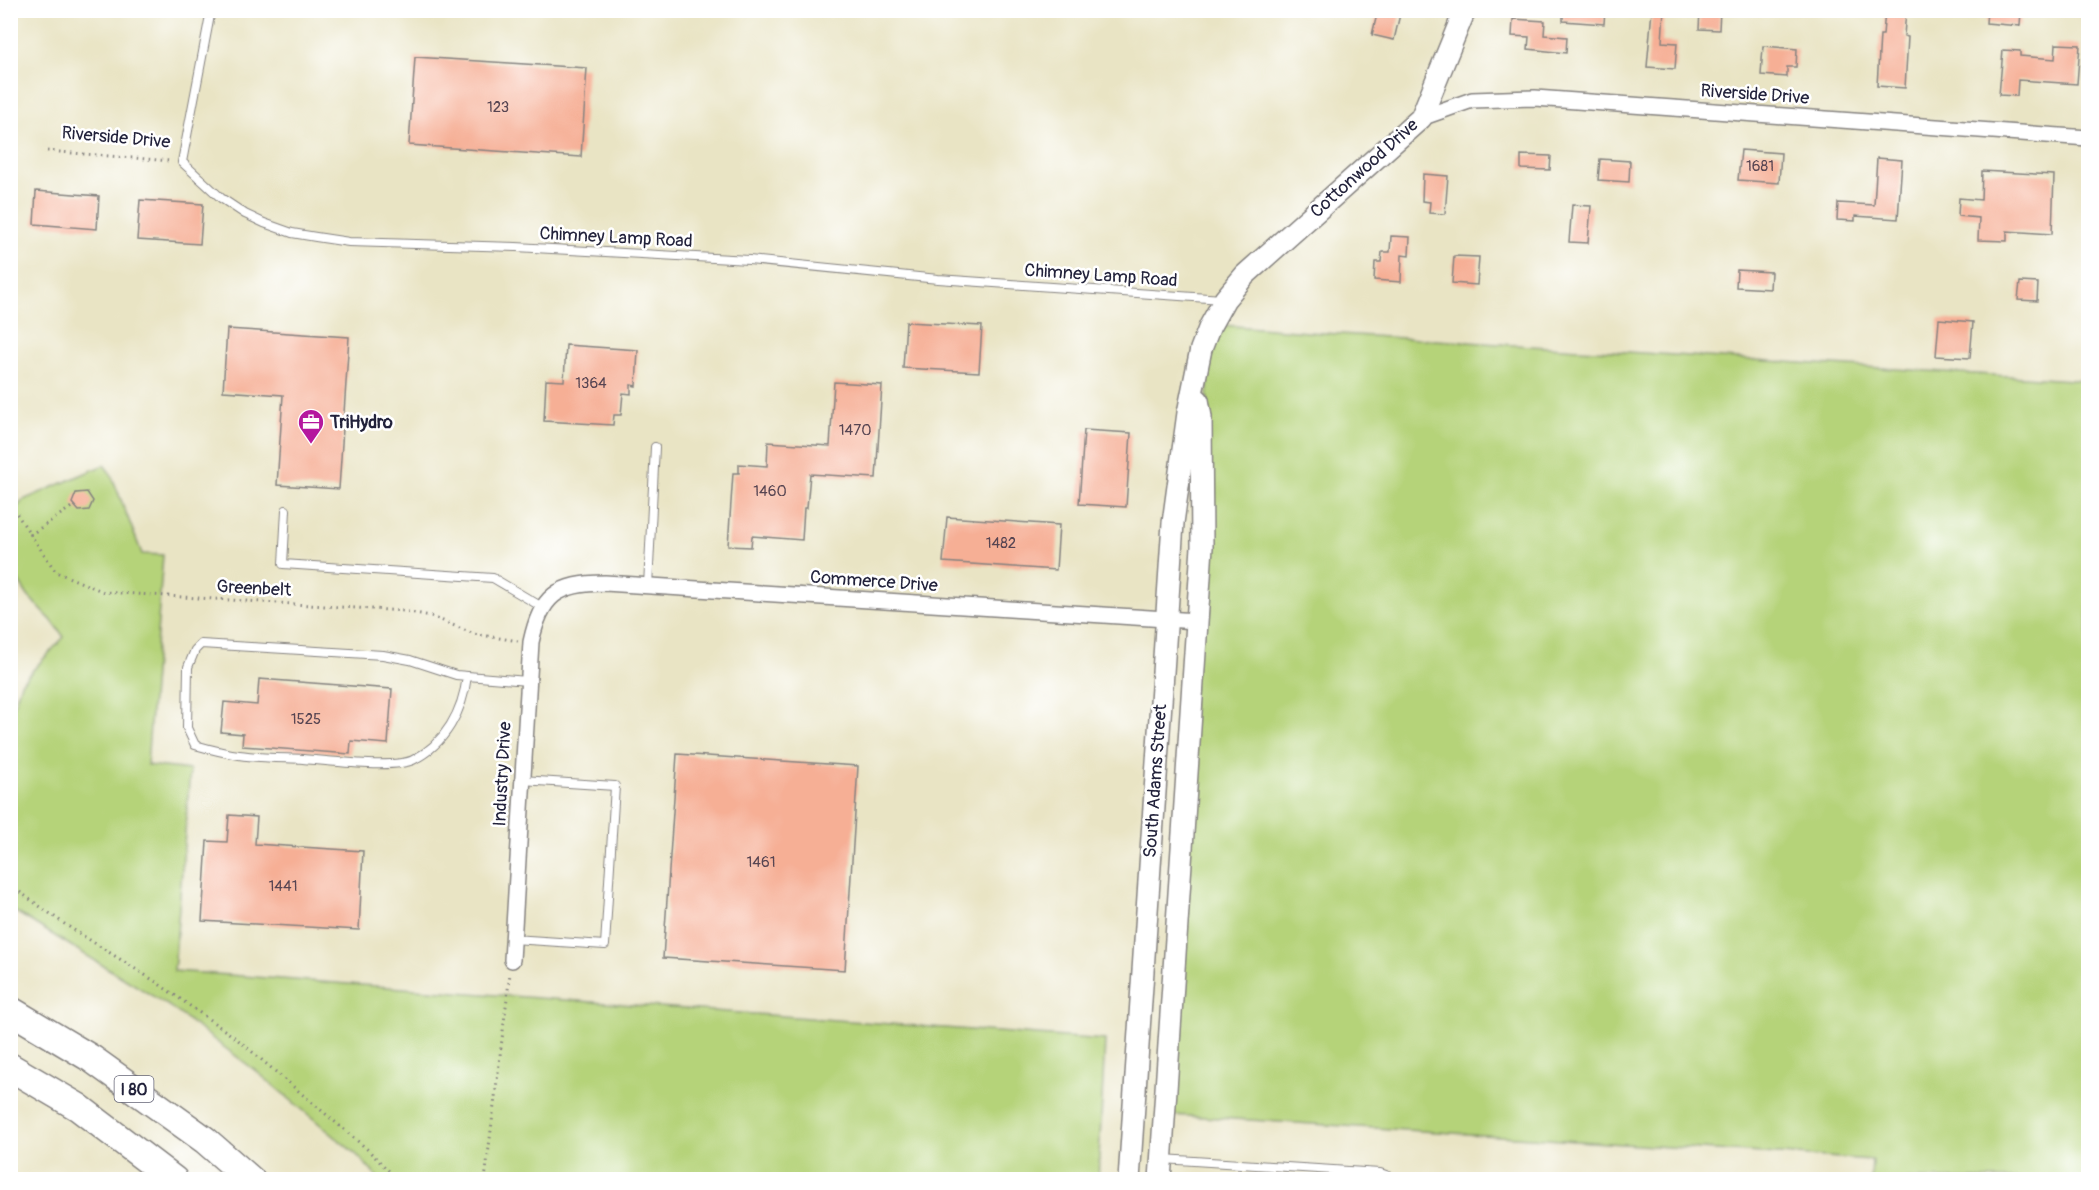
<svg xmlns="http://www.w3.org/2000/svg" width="2099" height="1190" viewBox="0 0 2099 1190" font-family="Pangolin,sans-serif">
	<rect width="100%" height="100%" fill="#fff"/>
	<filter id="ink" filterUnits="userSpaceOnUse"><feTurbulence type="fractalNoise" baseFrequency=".0167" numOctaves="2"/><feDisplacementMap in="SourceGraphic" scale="12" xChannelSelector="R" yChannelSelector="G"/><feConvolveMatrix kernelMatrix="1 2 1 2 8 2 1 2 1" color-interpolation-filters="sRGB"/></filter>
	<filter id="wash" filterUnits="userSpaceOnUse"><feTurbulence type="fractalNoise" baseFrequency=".008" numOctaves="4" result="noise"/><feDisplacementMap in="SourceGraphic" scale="24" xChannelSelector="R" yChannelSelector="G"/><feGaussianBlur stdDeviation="1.35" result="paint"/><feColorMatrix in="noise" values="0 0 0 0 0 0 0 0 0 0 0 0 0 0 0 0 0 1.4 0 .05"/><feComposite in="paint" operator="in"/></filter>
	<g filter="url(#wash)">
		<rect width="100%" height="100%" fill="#e9e4c4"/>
		<g fill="#b5d379" stroke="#6c7a5a" stroke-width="1.5">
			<path d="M1222,325L1307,332L2088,381V1179H1871L1872,1160L1172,1115L1206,410L1210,359Z"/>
			<path d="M104,465L111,474L142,554L163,555L147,765L190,770L174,971L1105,1040L1098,1179H379L358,1156L256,1071L169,1006L11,909V715L21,683L64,637L52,621L28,596L11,569V515L23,500Z"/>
		</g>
		<g id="blocks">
			<g fill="#f6af95">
				<path d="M1378,10H1401L1394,40L1372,35Z"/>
				<path d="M1563,10H1605L1604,24L1563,21Z"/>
				<path d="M1652,10H1664L1662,42L1677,43L1675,69L1647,67Z"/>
				<path d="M1700,10H1720L1719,30L1699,29Z"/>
				<path d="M1885,10H1906L1904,36L1908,37L1905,88L1877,86L1880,35H1883Z"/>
				<path d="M1987,10H2021L2020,26L1986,23Z"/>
				<path d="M1513,19L1545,21L1544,35L1567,37L1566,53L1528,49L1529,37L1512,36Z"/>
				<path d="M2056,44L2080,45L2077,84L2018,80L2017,96L1999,95L2003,50L2020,51V56L2055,59Z"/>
				<path d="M1763,46L1797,49L1796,67H1787V77L1761,75Z"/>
				<path d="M415,57L587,68L581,157L409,145Z"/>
				<path d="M1741,150L1781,153L1779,183L1738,180Z"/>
				<path d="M1521,155L1551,156L1550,170L1521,169Z"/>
				<path d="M1877,158L1902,160L1898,219L1855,216V221L1837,220L1838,203L1874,205Z"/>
				<path d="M1600,159L1630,161L1629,182L1598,180Z"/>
				<path d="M1982,171L2054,175L2052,234L2007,231V241L1978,240L1979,218L1958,216L1959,198L1981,200Z"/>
				<path d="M1423,174L1448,176L1445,214L1429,213L1430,202L1422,201Z"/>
				<path d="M36,191L99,196L97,229L34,224Z"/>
				<path d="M140,200L203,204L200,244L137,240Z"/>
				<path d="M1572,205L1591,206L1588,243L1569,242Z"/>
				<path d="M1391,236L1410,237L1409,256L1402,255L1401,282L1374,280L1375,262H1381L1382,252H1390Z"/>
				<path d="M1454,256L1479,257L1477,285L1452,283Z"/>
				<path d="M1737,270L1771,272L1770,289L1736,287Z"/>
				<path d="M2020,282L2038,283L2037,301L2018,300Z"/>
				<path d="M1939,319L1973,322L1970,358L1936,356Z"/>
				<path d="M906,322L982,326L979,372L903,368Z"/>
				<path d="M227,329L349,337L339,489L277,485L283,395L223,391Z"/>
				<path d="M566,345L638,350L636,386L631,385V394L623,393L621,415H614L613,425L544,421L546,380L564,381Z"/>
				<path d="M834,382L882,385L876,478L810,474L807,508H804L802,540L752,536L751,547L728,546L733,473H739V464L767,466L768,442L830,446Z"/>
				<path d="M1084,430L1131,433L1126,507L1079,504Z"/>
				<path d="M87,492L93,501L89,510L79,511L72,503L76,493Z"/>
				<path d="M947,517L1059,525L1056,570L943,562Z"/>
				<path d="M259,679L392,689L388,744L351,741L350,754L242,746L243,734L221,732L224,702L257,705Z"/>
				<path d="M677,754L858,766L845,970L663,958Z"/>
				<path d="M229,815L257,817L255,844L363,851L359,930L202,921L207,841L227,842Z"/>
			</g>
		</g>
	</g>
	<g filter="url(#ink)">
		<use href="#blocks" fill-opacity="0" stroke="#868380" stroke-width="1.5"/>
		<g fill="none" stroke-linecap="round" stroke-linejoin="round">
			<g stroke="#868380" stroke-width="10">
				<g id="lane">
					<path d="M211,10L182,162L221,198L245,214L264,223L292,233L316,237L349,242L516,247L749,260L938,279L1222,299"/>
					<path d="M286,510L283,564L493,578L542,607"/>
					<path d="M648,586L655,447"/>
					<path d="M467,676C463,711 445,744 413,760C394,769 327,761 303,759C282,758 260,758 239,755C224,753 209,749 195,745L187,728L188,667L195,650L201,644L383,655L410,660L456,675L527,681"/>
					<path d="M513,939L605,945L615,786L522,780"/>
					<path d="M1163,1159L1380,1173L1400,1180"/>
				</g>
			</g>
			<g stroke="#868380" stroke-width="18">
				<g id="street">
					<path d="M1421,118L1472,100L1535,98L2088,138"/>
					<path d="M512,960L531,642C541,596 557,583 605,583L1197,621"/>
				</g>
			</g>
			<g stroke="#868380" stroke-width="24">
				<g id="secondary">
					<path d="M1129,1180L1173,523L1188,413L1201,349L1210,326L1225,299L1245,275L1421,118L1465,10"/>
					<path d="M1160,1180L1202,547L1201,417L1198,400"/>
				</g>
			</g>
			<g stroke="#868380" stroke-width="30">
				<g id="highway">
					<path d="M10,1010L92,1059L205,1140L251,1180"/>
					<path d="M10,1067L78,1107L174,1180"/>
				</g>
			</g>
			<g stroke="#868380" stroke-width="3" stroke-dasharray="1.5 4.5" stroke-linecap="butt">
				<path d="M47,151L171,161"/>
				<path d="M10,504L56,572L104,592L404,611L431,616L474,634L518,641"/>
				<path d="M30,535L73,506"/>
				<path d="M10,885L66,925L156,982L237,1039L367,1149L398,1180"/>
				<path d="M485,1180L510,973"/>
			</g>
			<use href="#lane" stroke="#fff" stroke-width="8"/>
			<use href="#street" stroke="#fff" stroke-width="15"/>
			<use href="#secondary" stroke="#fff" stroke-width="21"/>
			<use href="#highway" stroke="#fff" stroke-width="27"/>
		</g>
	</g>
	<defs>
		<g id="office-pin" transform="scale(1.35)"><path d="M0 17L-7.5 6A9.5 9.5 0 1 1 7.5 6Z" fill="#b5179e" stroke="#fff"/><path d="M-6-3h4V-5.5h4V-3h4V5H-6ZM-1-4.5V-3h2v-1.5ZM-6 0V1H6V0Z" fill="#fff"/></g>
	</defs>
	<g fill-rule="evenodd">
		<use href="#office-pin" x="311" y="422"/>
	</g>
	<g text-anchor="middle" stroke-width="5" stroke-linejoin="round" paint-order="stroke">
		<g font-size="15" fill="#574552">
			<text x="498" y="112">123</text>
			<text x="1760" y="171">1681</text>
			<text x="591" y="388">1364</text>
			<text x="855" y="435">1470</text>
			<text x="770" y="496">1460</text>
			<text x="1001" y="548">1482</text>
			<text x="306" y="724">1525</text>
			<text x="761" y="867">1461</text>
			<text x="283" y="891">1441</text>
		</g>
		<rect fill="#fff" stroke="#646476" stroke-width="1.5" x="114.5" y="1076" width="39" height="26" rx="4.5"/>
		<g font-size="16" font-weight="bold" fill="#22223b">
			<text x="134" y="1095">I 80</text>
		</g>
		<g font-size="18" fill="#22223b" stroke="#fff">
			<text transform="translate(1755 94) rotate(4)" y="6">Riverside Drive</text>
			<text transform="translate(116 137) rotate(5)" y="6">Riverside Drive</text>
			<text transform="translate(1364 168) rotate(-42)" y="6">Cottonwood Drive</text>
			<text transform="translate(616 237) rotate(3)" y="6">Chimney Lamp Road</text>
			<text transform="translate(1101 275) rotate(4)" y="6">Chimney Lamp Road</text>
			<text transform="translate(874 581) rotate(4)" y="6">Commerce Drive</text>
			<text transform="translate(254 588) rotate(3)" y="6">Greenbelt</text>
			<text transform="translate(502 774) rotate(-87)" y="6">Industry Drive</text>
			<text transform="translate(1155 781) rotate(-86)" y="6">South Adams Street</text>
		</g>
		<g font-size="18" font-weight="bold" fill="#22223b" stroke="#fff" text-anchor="start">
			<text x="330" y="428">TriHydro</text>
		</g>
	</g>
	<rect width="2099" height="1190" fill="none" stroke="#fff" stroke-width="36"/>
</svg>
